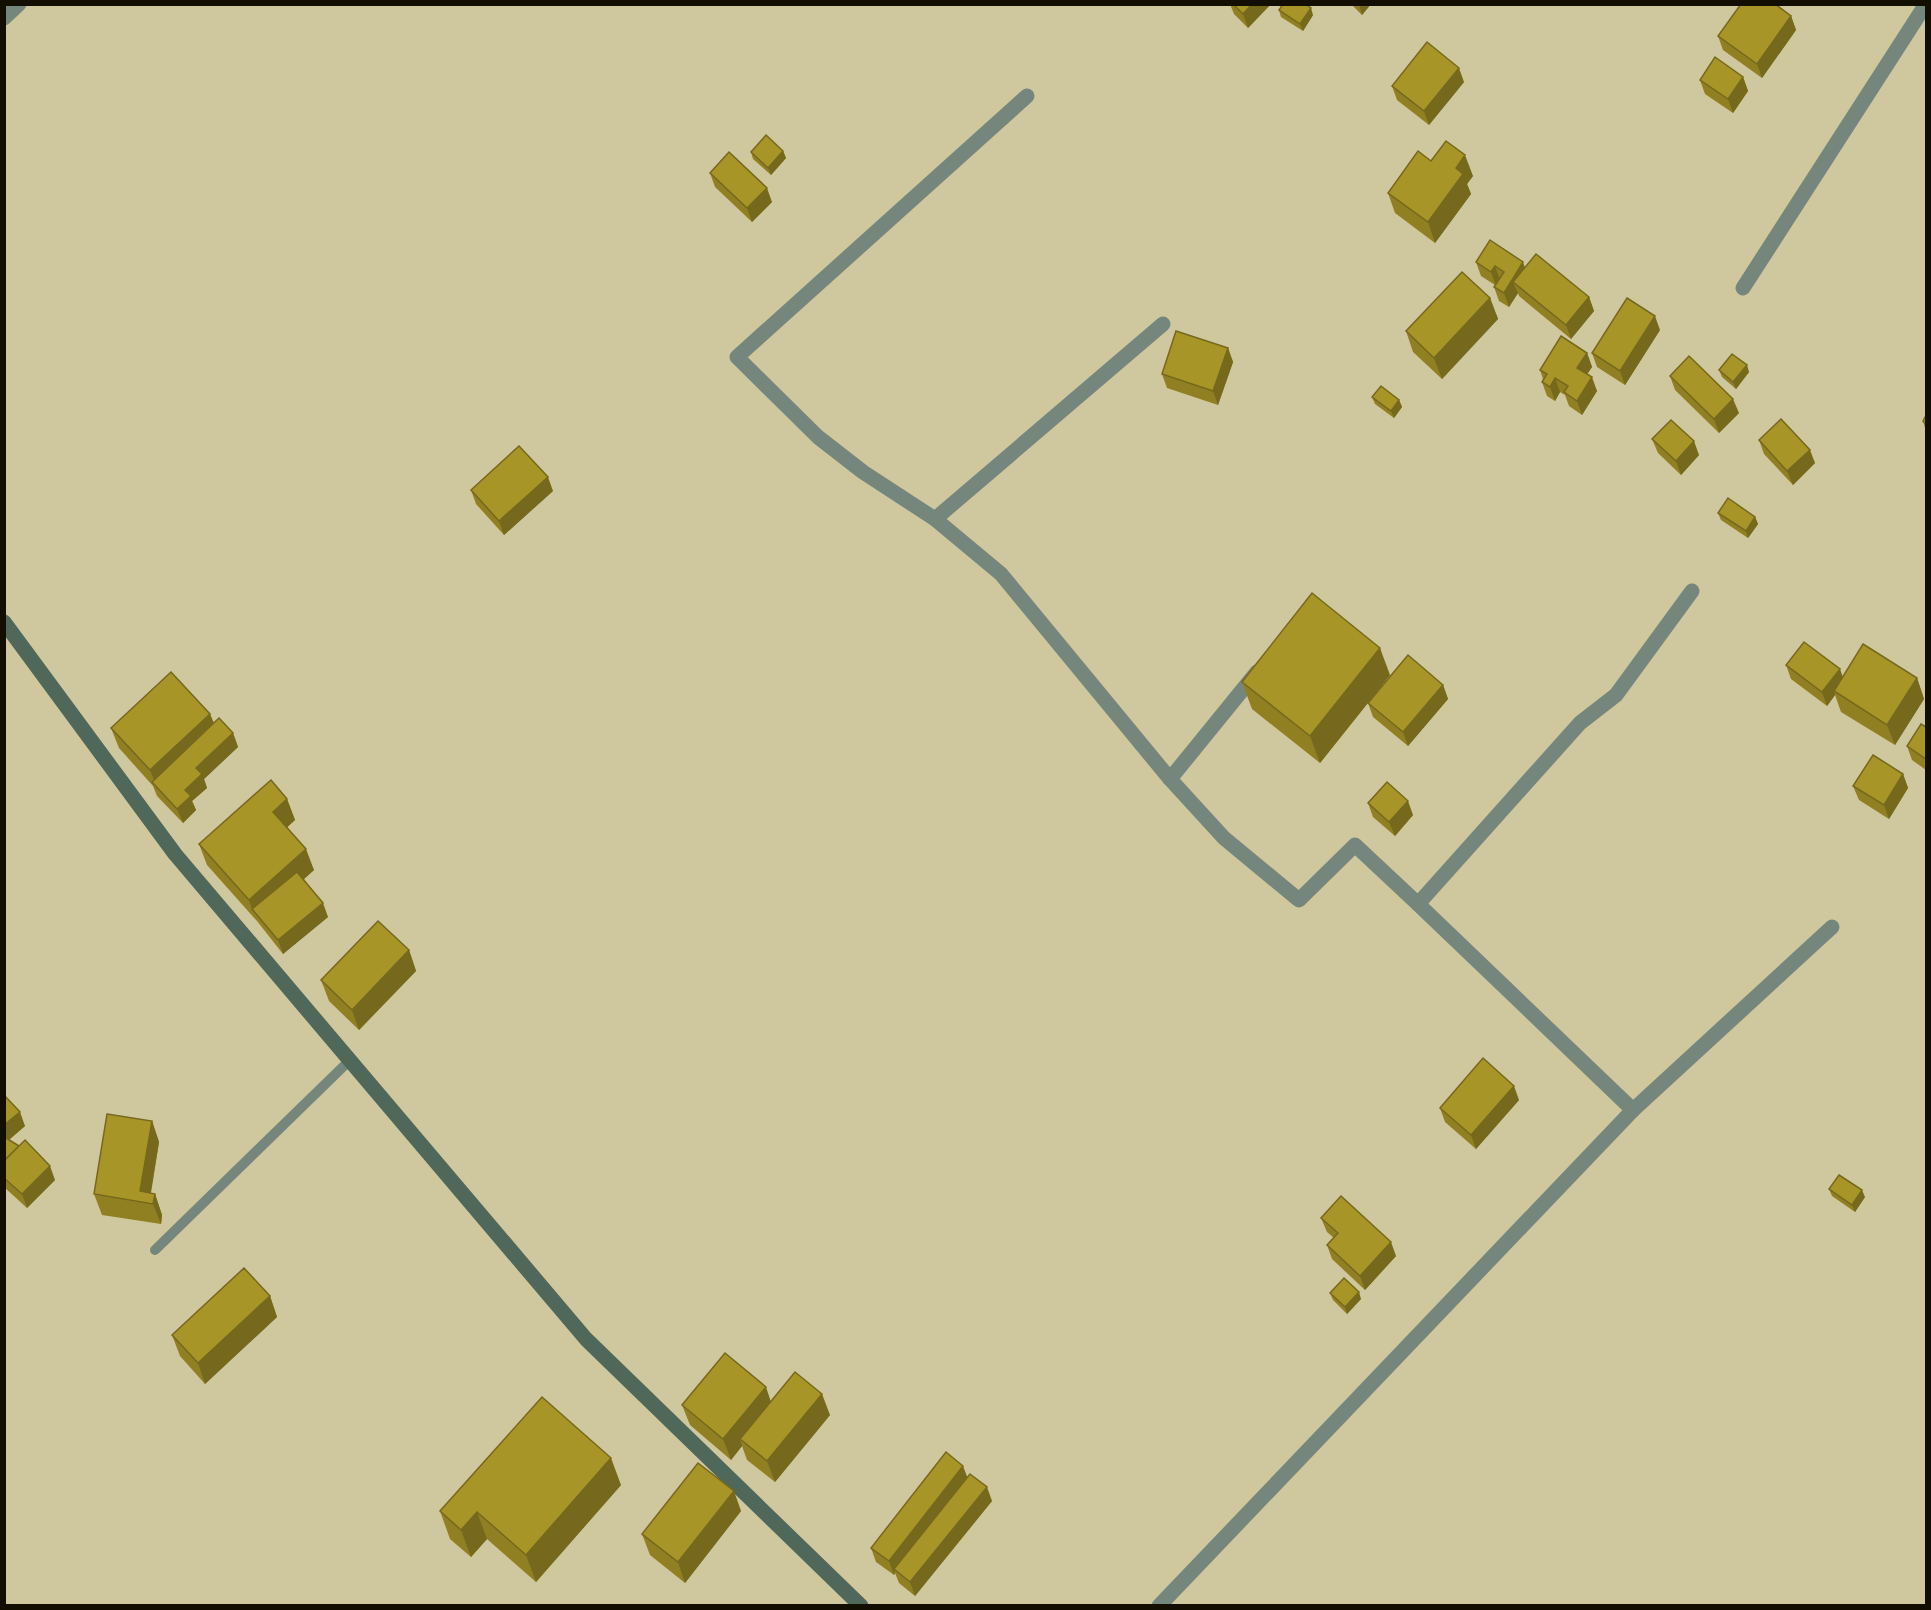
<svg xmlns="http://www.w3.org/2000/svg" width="1931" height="1610" viewBox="0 0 1931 1610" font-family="'DM Sans',sans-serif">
	<rect width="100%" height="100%" fill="#cfc79d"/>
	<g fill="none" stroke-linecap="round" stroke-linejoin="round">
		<path stroke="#75877c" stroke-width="10" d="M155,1250L350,1060"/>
		<g stroke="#75877c" stroke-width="15">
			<path d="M4,18L19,4"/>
			<path d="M1027,96L737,357L818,437L863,472L935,519L1001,574L1170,779L1224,838L1299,900L1355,845L1418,904L1580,723L1616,695L1692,591"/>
			<path d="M1743,288L1926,4"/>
			<path d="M935,519L1163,324"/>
			<path d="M1170,779L1257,672"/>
			<path d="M1418,904L1633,1110L1832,927"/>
			<path d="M1159,1606L1633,1110"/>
		</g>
		<path stroke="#4f6859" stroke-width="15" d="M4,622L175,854L586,1339L861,1606"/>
	</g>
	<g fill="#908022">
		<path d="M1230,4H1271L1248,28L1234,14Z"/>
		<path d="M1351,4H1371L1362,15Z"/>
		<path d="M1279,10L1313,15L1303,31L1281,17Z"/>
		<path d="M1791,16L1796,30L1762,78L1723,50L1718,36Z"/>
		<path d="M1743,77L1748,91L1733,113L1705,94L1700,80Z"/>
		<path d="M1464,82L1429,125L1397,100L1392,86Z"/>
		<path d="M783,151L786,158L771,175L753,159L751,152Z"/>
		<path d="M1431,161L1473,176L1467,184L1471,194L1435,243L1395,213L1388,193Z"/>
		<path d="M710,173L772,202L752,222L715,187Z"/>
		<path d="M1476,262L1525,267L1589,297L1594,311L1571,339L1519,296L1518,293L1509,307L1499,301L1494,287L1495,285L1481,276Z"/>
		<path d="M1490,298L1498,319L1442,379L1413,352L1406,331Z"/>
		<path d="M1660,330L1625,385L1597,367L1592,353Z"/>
		<path d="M1228,348L1233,362L1218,405L1167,388L1162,374Z"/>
		<path d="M1587,353L1592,367L1587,374L1597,391L1582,415L1569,406L1565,395L1560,392L1555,401L1547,396L1542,382L1543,379L1540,370Z"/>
		<path d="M1719,370L1749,372L1736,389L1722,377Z"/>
		<path d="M1670,376L1739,413L1719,433L1675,390Z"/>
		<path d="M1372,397L1399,400L1402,407L1394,418L1375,404Z"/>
		<path d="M1926,415V429L1925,428L1923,421Z"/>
		<path d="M1652,439L1699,455L1681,475L1658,453Z"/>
		<path d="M1759,440L1815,463L1793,485L1764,454Z"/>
		<path d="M471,490L553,491L504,535L476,504Z"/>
		<path d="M1718,513L1755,517L1758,524L1748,538L1721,520Z"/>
		<path d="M1786,665L1843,677L1917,678L1924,699L1895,745L1841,712L1835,695L1827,706L1791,679Z"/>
		<path d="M1390,675L1374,695L1443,685L1448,699L1408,746L1373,717L1368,703L1320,763L1252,709L1242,682Z"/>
		<path d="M210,714L214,723L233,733L238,747L204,779L207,788L192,801L196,810L183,823L157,796L153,786L119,748L111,728Z"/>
		<path d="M1926,727V770L1912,760L1907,746Z"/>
		<path d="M1903,774L1908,788L1889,819L1859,800L1853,786Z"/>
		<path d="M287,799L295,820L287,827L314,870L304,879L328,917L283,954L257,921L207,865L199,844Z"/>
		<path d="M1368,803L1413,815L1395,836L1373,817Z"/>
		<path d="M409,950L416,971L359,1030L329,1001L321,980Z"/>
		<path d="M4,1095L25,1126L9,1140L55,1180L27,1208L4,1187Z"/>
		<path d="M1519,1100L1476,1149L1445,1122L1440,1108Z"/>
		<path d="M152,1121L159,1142L151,1193L155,1194L162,1215L161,1224L102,1215L94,1194Z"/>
		<path d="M1829,1189L1865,1197L1855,1212L1832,1196Z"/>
		<path d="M1321,1218L1396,1256L1365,1290L1332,1259L1327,1245L1334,1238L1327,1232Z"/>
		<path d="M1330,1293L1361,1299L1347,1314L1333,1300Z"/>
		<path d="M270,1296L277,1317L205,1384L180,1356L172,1335Z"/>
		<path d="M771,1401L830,1415L775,1482L747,1460L742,1446L731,1460L690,1425L682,1405Z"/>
		<path d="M967,1477L992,1501L915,1596L899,1583L895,1573L894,1575L876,1562L871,1548Z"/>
		<path d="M621,1485L536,1582L487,1539L471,1557L450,1539L440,1511Z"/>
		<path d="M741,1511L685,1583L650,1555L642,1534Z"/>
	</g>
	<g fill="#76681c">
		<path d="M1252,4H1271L1248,28L1243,14Z"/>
		<path d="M1359,4H1371L1362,15Z"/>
		<path d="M1311,8L1313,15L1303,31L1300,24Z"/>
		<path d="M1791,16L1796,30L1762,78L1757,64Z"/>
		<path d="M1459,68L1464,82L1429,125L1424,111Z"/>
		<path d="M1743,77L1748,91L1733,113L1728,99Z"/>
		<path d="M783,151L786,158L771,175L768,168Z"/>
		<path d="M1465,155L1473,176L1467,184L1471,194L1435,243L1428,222L1456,168Z"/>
		<path d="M767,188L772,202L752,222L747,208Z"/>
		<path d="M1523,262L1528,276L1513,282L1518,293L1509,307L1504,293Z"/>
		<path d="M1495,266L1500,280L1496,286L1491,272Z"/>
		<path d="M1589,297L1594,311L1571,339L1566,325Z"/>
		<path d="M1490,298L1498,319L1442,379L1434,358Z"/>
		<path d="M1655,316L1660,330L1625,385L1620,371Z"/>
		<path d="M1228,348L1233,362L1218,405L1213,391Z"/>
		<path d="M1587,353L1592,367L1582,382L1577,368Z"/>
		<path d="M1747,365L1749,372L1736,389L1733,382Z"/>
		<path d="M1592,377L1597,391L1582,415L1577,401Z"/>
		<path d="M1555,378L1560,392L1555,401L1550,387Z"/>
		<path d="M1733,399L1739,413L1719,433L1714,419Z"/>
		<path d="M1399,400L1402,407L1394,418L1391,411Z"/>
		<path d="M1694,441L1699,455L1681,475L1676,461Z"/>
		<path d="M1810,450L1815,463L1793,485L1787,471Z"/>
		<path d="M548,477L553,491L504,535L499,521Z"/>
		<path d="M1755,517L1758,524L1748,538L1746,531Z"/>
		<path d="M1380,648L1390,675L1320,763L1310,736Z"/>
		<path d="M1840,669L1845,683L1834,691L1835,695L1827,706L1822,692Z"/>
		<path d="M1917,678L1924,699L1895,745L1887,725Z"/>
		<path d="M1443,685L1448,699L1408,746L1403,732Z"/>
		<path d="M210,714L218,735L157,787L150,770Z"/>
		<path d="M233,733L238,747L204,779L207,788L192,801L196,810L183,823L177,809L185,790L196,768Z"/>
		<path d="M1903,774L1908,788L1889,819L1884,805Z"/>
		<path d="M287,799L295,820L281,833L273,812Z"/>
		<path d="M1408,801L1413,815L1395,836L1389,822Z"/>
		<path d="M306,849L314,870L260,918L252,909L256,921L249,900Z"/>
		<path d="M323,903L328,917L283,954L278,940Z"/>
		<path d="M409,950L416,971L359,1030L352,1010Z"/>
		<path d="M1514,1086L1519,1100L1476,1149L1471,1135Z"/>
		<path d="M20,1112L25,1126L5,1143L4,1125Z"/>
		<path d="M152,1121L159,1142L149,1203L140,1191Z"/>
		<path d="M50,1166L55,1180L27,1208L22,1194Z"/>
		<path d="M1862,1190L1865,1197L1855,1212L1852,1205Z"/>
		<path d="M155,1194L162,1215L161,1224L153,1204Z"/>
		<path d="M1391,1242L1396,1256L1365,1290L1360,1276Z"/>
		<path d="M1359,1292L1361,1299L1347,1314L1345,1307Z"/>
		<path d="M270,1296L277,1317L205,1384L198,1363Z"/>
		<path d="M766,1387L773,1408L740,1439L742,1446L731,1460L723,1439Z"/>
		<path d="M822,1394L830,1415L775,1482L767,1461Z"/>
		<path d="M611,1458L621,1485L536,1582L526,1555Z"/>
		<path d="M963,1466L968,1479L894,1569L895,1573L894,1575L889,1561Z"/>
		<path d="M987,1487L992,1501L915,1596L910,1582Z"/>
		<path d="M734,1491L741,1511L685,1583L678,1562Z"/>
		<path d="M477,1512L487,1539L471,1557L461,1530Z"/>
	</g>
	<g fill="#a89528" stroke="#76681c" stroke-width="1.5">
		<path d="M1233,4H1252L1243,14Z"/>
		<path d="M1283,4H1305L1311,8L1300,24L1279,10Z"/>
		<path d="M1741,4H1775L1791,16L1757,64L1718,36Z"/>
		<path d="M1427,42L1459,68L1424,111L1392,86Z"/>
		<path d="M1715,57L1743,77L1728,99L1700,80Z"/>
		<path d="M766,135L783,151L768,168L751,152Z"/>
		<path d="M1446,141L1465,155L1456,168L1463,174L1428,222L1388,193L1418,151L1431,161Z"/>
		<path d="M729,152L767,188L747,208L710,173Z"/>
		<path d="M1490,240L1523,262L1504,293L1494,287L1504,272L1495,266L1491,272L1476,262Z"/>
		<path d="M1536,254L1589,297L1566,325L1513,282Z"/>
		<path d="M1462,272L1490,298L1434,358L1406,331Z"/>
		<path d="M1627,298L1655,316L1620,371L1592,353Z"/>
		<path d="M1176,331L1228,348L1213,391L1162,374Z"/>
		<path d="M1561,336L1587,353L1577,368L1592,377L1577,401L1564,392L1568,386L1555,378L1550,387L1542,382L1547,374L1540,370Z"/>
		<path d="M1732,354L1747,365L1733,382L1719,370Z"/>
		<path d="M1689,356L1733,399L1714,419L1670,376Z"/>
		<path d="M1381,386L1399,400L1391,411L1372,397Z"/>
		<path d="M1926,415V424L1923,421Z"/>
		<path d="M1781,419L1810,450L1787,471L1759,440Z"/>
		<path d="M1671,420L1694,441L1676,461L1652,439Z"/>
		<path d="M519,446L548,477L499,521L471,490Z"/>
		<path d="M1728,498L1755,517L1746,531L1718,513Z"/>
		<path d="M1312,593L1380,648L1310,736L1242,682Z"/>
		<path d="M1804,642L1840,669L1822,692L1786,665Z"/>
		<path d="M1863,644L1917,678L1887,725L1834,691Z"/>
		<path d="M1408,655L1443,685L1403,732L1368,703Z"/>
		<path d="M171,672L210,714L150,770L111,728Z"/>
		<path d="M219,718L233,733L196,768L202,774L185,790L191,796L177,809L152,782Z"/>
		<path d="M1921,724L1926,727V759L1907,746Z"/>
		<path d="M1873,755L1903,774L1884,805L1853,786Z"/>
		<path d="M271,780L287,799L273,812L306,849L249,900L199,844Z"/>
		<path d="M1387,782L1408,801L1389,822L1368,803Z"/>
		<path d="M297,872L323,903L278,940L252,909Z"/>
		<path d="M378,921L409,950L352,1010L321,980Z"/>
		<path d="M1483,1058L1514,1086L1471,1135L1440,1108Z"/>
		<path d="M4,1095L20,1112L4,1125Z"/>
		<path d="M107,1114L152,1121L140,1191L155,1194L153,1204L94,1194Z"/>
		<path d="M6,1138L19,1146L4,1161V1140Z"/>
		<path d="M25,1140L50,1166L22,1194L4,1178V1161Z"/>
		<path d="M1839,1175L1862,1190L1852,1205L1829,1189Z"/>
		<path d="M1341,1196L1391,1242L1360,1276L1327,1245L1338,1233L1321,1218Z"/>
		<path d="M244,1268L270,1296L198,1363L172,1335Z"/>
		<path d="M1344,1278L1359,1292L1345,1307L1330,1293Z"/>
		<path d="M725,1353L766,1387L723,1439L682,1405Z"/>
		<path d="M795,1372L822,1394L767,1461L740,1439Z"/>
		<path d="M542,1397L611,1458L526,1555L477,1512L461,1530L440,1511Z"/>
		<path d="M946,1452L963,1466L889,1561L871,1548Z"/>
		<path d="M698,1463L734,1491L678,1562L642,1534Z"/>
		<path d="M970,1474L987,1487L910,1582L894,1569Z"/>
	</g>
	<rect width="1931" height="1610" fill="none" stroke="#120f02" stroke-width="12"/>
</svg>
